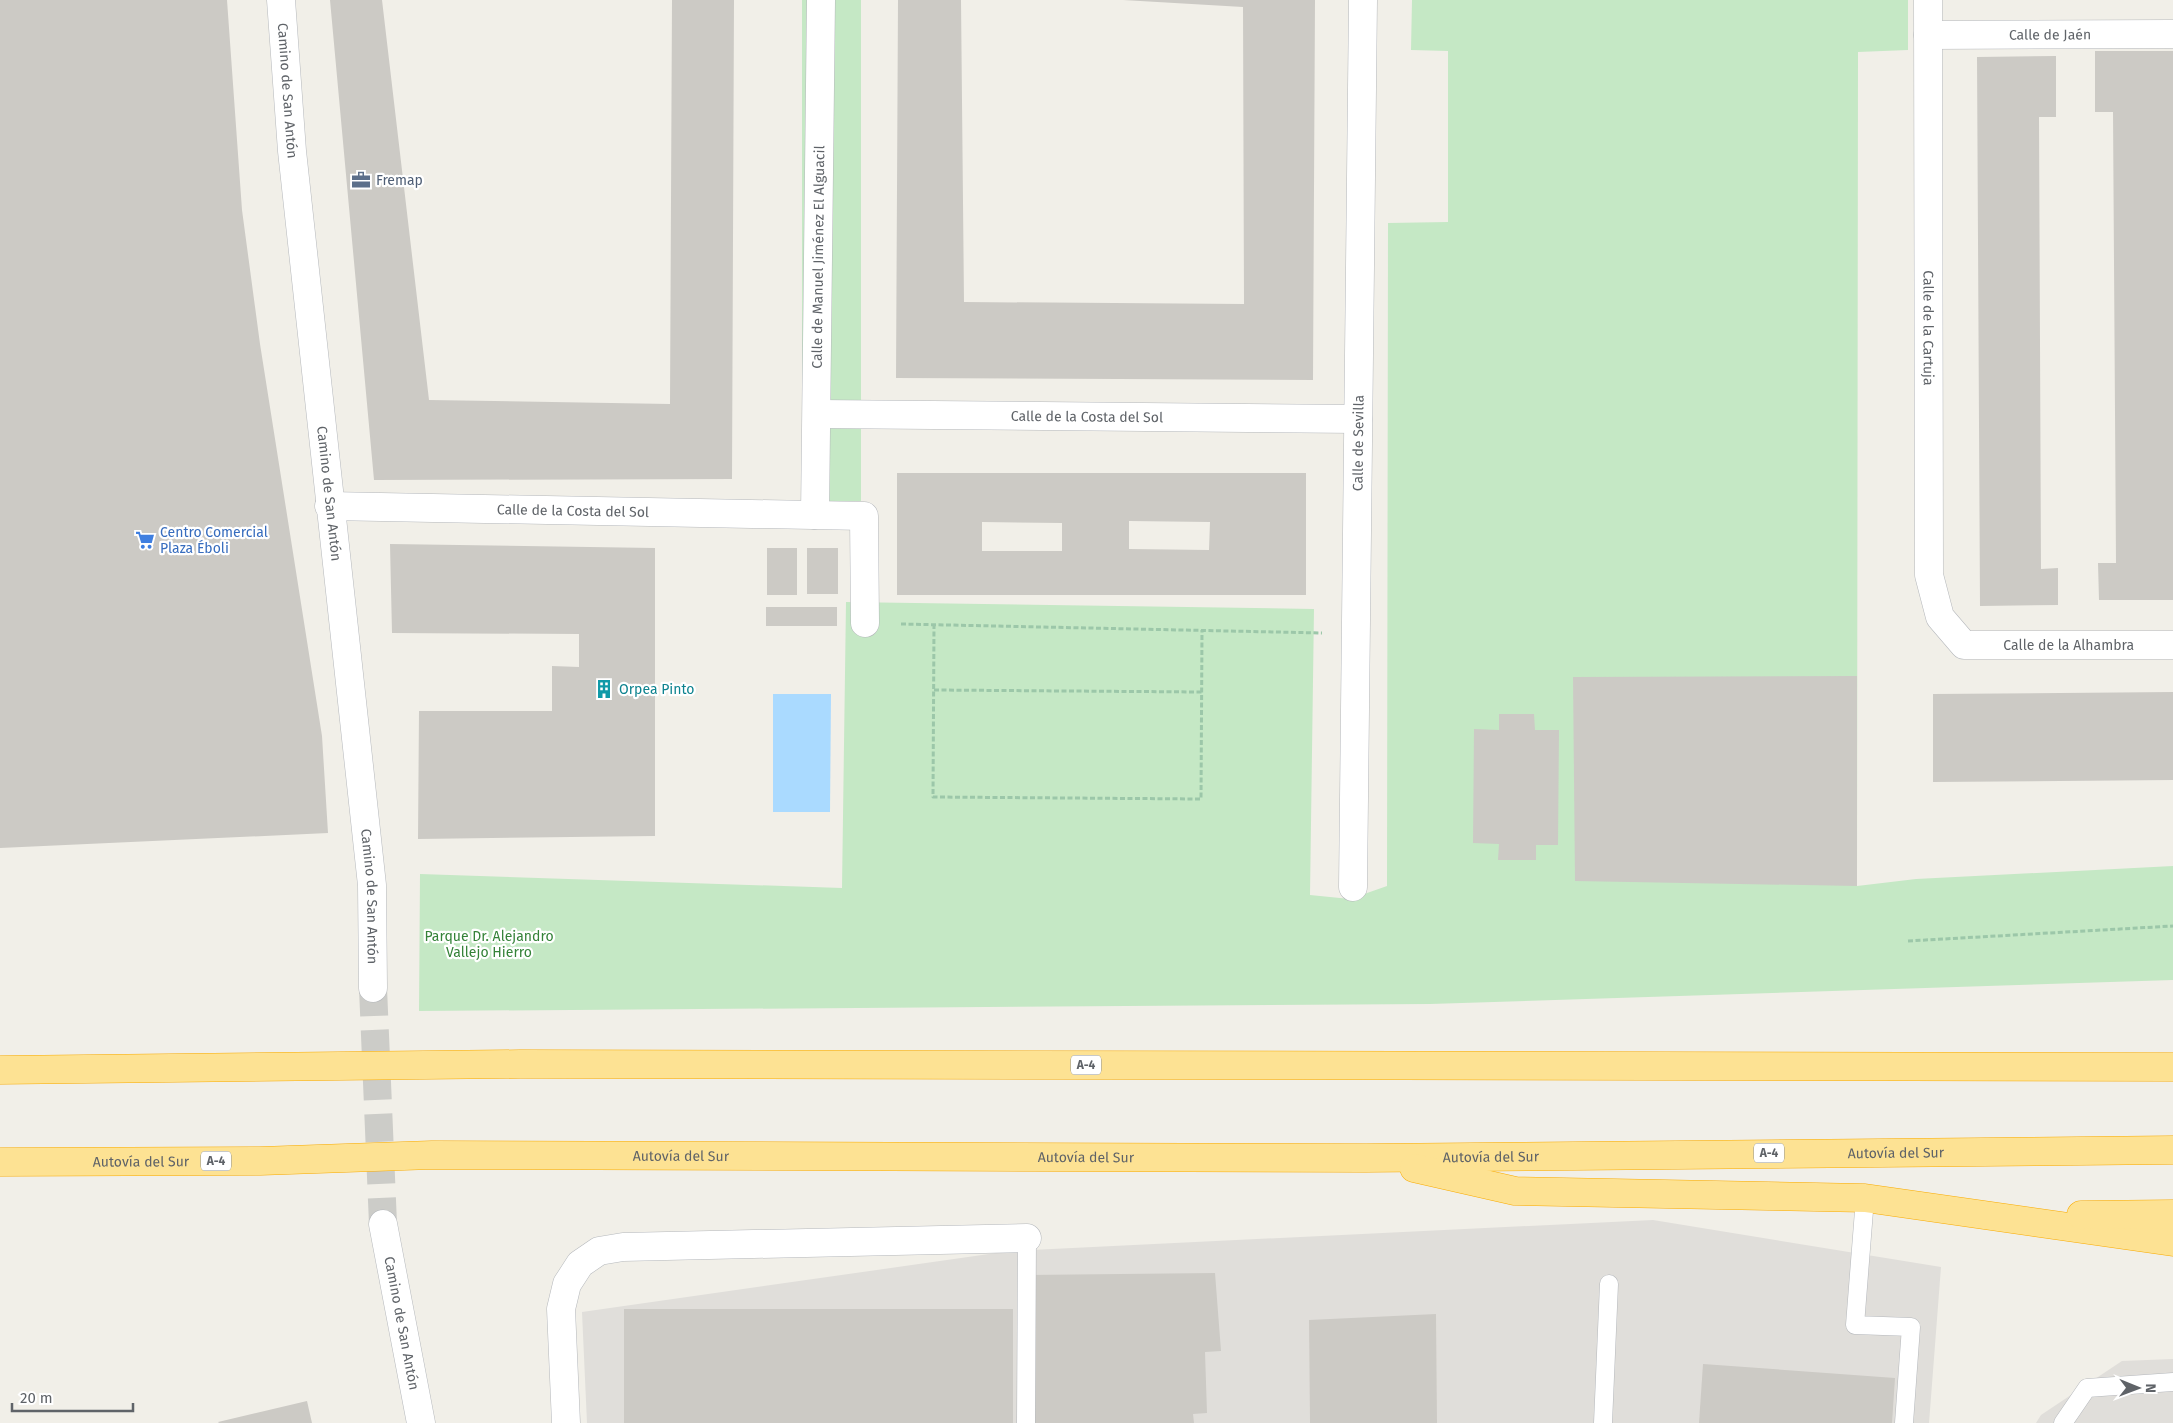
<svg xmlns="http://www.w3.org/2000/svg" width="2173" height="1423" viewBox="0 0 2173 1423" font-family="'Fira Sans',sans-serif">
	<rect width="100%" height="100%" fill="#f1efe8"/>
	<g fill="#e0deda">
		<path d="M1653,1220L1941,1267L1929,1423H587L582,1312L1010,1251Z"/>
		<path d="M2173,1359V1423H2036L2041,1415L2122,1361Z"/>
	</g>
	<g fill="#c5e8c5">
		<rect x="802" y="0" width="59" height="501"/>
		<path d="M1412,0H1908V50L1858,52L1857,886L1916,879L2173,866V980L1430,1004L419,1011L420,874L842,888L846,602L1314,609L1310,895L1350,899L1387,886L1388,223L1448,222V51L1411,50Z"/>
	</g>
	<path fill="#aadaff" d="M773,694H831L830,812H773Z"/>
	<g fill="#cccac5" fill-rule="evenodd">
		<path d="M0,0H227L242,210L260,344L322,736L328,833L0,848Z"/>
		<path d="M330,0H382L429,400L670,404L672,0H734L732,479L374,480Z"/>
		<path d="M898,0H961L964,302L1244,304L1243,7L1123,0H1315L1313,380L896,378Z"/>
		<path d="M2095,51H2173V600H2099L2098,563H2116L2113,112H2095Z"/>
		<path d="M2056,56V117H2039L2041,569L2058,568V605L1980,606L1977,57Z"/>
		<path d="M897,473H1306V595H897ZM1129,521L1210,522L1209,550L1129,549ZM982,522L1062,523V551H982Z"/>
		<path d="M390,544L655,548V836L418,839L419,711H552V666L579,667V634L392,633Z"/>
		<rect x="767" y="548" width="30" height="47"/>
		<rect x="807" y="548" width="31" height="46"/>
		<rect x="766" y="607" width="71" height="19"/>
		<path d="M1857,676V886L1575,881L1573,677Z"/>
		<path d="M2173,692V780L1933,782V694Z"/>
		<path d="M1499,714H1534L1535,730H1559L1558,845H1536V860H1498L1499,844L1473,843L1474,729L1499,730Z"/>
		<path d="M1215,1273L1221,1351L1205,1352L1207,1413L1193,1414L1194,1423H1032L1027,1275Z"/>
		<rect x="624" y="1309" width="389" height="114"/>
		<path d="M1436,1314L1437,1423H1310L1309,1320Z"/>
		<path d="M1703,1364L1895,1378L1892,1423H1699Z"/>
		<path d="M307,1401L312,1423H219L218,1422Z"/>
	</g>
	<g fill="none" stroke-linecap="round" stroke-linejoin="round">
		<path stroke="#ccccc8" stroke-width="28" stroke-dasharray="28 14" stroke-linecap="butt" d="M373,988L383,1224"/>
		<g stroke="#b5b8bc" stroke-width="19">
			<g id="lane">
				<path d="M1865,1198L1855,1325L1911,1327L1904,1423"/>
				<path d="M1026,1423L1027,1238"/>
				<path d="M1603,1423L1609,1284"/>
				<path d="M2063,1423L2087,1388L2173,1382"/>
			</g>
		</g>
		<g stroke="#b5b8bc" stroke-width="29">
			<g id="street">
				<path id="s1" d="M281,0L292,151L372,885L373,988"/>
				<path id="s2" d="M1928,0L1929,575L1940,617L1964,645H2173"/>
				<path id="s3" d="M1928,35L2173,34"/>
				<path id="s4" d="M817,414L1358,419"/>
				<path id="s5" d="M329,506L864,516L865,623"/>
				<path id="s6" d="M815,515L821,0"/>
				<path id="s7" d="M1353,887L1363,0"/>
				<path id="s8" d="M383,1224L421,1423"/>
				<path d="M566,1423L561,1309L567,1284L580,1264L599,1251L623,1247L1027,1238"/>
			</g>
		</g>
		<g stroke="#f9ab00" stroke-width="29">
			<g id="highway">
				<path d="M0,1070L520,1064L2173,1067"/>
				<path id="s9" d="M0,1162L260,1161L432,1155L1366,1158L2173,1150"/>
				<path d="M1414,1168L1515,1191L1865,1198L2173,1242"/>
				<path d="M2081,1215L2173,1214"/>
			</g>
		</g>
		<g stroke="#9cc7a9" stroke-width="3" stroke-dasharray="5 2.5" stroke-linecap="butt">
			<path d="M901,624L1322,633"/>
			<path d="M934,624L933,797L1201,799L1202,630"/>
			<path d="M934,690L1202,692"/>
			<path d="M1908,941L2173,926"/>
		</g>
		<use href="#lane" stroke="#fff" stroke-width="18"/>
		<use href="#street" stroke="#fff" stroke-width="28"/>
		<use href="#highway" stroke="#fde293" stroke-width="28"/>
	</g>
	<defs>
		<g id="office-bare" transform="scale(1.5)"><path d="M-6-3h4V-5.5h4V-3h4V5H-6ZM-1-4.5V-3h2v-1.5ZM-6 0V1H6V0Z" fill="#5c6f8a" stroke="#fff" stroke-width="2.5" paint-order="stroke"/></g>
		<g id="supermarket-bare" transform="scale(1.5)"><path d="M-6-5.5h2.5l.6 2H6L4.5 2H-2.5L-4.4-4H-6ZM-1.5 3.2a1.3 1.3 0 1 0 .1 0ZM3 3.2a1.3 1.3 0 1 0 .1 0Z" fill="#3f7fe0" stroke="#fff" stroke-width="2.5" paint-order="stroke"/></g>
		<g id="building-bare" transform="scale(1.5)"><path d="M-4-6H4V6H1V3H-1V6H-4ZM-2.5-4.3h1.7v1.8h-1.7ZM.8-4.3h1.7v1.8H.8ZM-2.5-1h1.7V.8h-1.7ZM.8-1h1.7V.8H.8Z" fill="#0f9aa8" stroke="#fff" stroke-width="2.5" paint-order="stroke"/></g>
	</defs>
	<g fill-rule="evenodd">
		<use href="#office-bare" x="361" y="180"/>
		<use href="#supermarket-bare" x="145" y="540"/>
		<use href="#building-bare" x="604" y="689"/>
	</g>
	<g text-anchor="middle" stroke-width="4.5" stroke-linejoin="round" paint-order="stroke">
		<g fill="#fff" stroke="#8f9295" stroke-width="1">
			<rect x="1071" y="1055.5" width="30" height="19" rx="4"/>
			<rect x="1754" y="1143.5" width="30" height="19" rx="4"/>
			<rect x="201" y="1151.5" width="30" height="19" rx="4"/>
		</g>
		<g font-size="12" font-weight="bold" fill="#5f6368">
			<text x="1086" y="1069">A-4</text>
			<text x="1769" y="1157">A-4</text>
			<text x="216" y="1165">A-4</text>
		</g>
		<g font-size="14" fill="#5f6368" stroke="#fff">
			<text dy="5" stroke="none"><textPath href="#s3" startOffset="122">Calle de Jaén</textPath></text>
			<text dy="5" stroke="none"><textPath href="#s1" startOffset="91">Camino de San Antón</textPath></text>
			<text dy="5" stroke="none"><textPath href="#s6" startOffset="258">Calle de Manuel Jiménez El Alguacil</textPath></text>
			<text dy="5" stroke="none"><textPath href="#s2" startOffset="328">Calle de la Cartuja</textPath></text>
			<text dy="5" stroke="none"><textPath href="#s4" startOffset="270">Calle de la Costa del Sol</textPath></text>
			<text dy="5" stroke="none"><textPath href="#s7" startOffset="444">Calle de Sevilla</textPath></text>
			<text dy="5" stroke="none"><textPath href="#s1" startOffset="496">Camino de San Antón</textPath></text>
			<text dy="5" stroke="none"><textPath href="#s5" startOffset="244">Calle de la Costa del Sol</textPath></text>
			<text dy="5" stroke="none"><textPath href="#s2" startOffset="760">Calle de la Alhambra</textPath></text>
			<text dy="5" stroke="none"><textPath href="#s1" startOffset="901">Camino de San Antón</textPath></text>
			<text dy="5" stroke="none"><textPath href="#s9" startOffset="1896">Autovía del Sur</textPath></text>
			<text dy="5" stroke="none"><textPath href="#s9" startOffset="681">Autovía del Sur</textPath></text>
			<text dy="5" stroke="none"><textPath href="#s9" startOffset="1491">Autovía del Sur</textPath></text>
			<text dy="5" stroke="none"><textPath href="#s9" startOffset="1086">Autovía del Sur</textPath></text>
			<text dy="5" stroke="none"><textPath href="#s9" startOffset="141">Autovía del Sur</textPath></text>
			<text dy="5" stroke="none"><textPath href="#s8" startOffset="101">Camino de San Antón</textPath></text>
		</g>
		<g font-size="14" fill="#4e5e75" stroke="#fff" text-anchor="start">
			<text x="376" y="185">Fremap</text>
		</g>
		<g font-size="14" fill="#366cbe" stroke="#fff" text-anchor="start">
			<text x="160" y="537">Centro Comercial<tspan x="160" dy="16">Plaza Éboli</tspan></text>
		</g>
		<g font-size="14" fill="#0d838f" stroke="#fff" text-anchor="start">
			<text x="619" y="694">Orpea Pinto</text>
		</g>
		<g font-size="14" fill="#348238" stroke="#fff">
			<text x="489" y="941">Parque Dr. Alejandro<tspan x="489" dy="16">Vallejo Hierro</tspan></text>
		</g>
	</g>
	<g transform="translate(2138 1388) rotate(91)" stroke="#ffffff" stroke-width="4" paint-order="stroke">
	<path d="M0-4L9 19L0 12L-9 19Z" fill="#5f6368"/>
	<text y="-8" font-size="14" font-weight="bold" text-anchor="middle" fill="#5f6368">N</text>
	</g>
	<path d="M12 1403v8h121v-8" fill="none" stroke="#5f6368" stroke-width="2.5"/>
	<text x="20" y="1403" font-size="15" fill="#5f6368" stroke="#ffffff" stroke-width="4" paint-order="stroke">20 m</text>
</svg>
